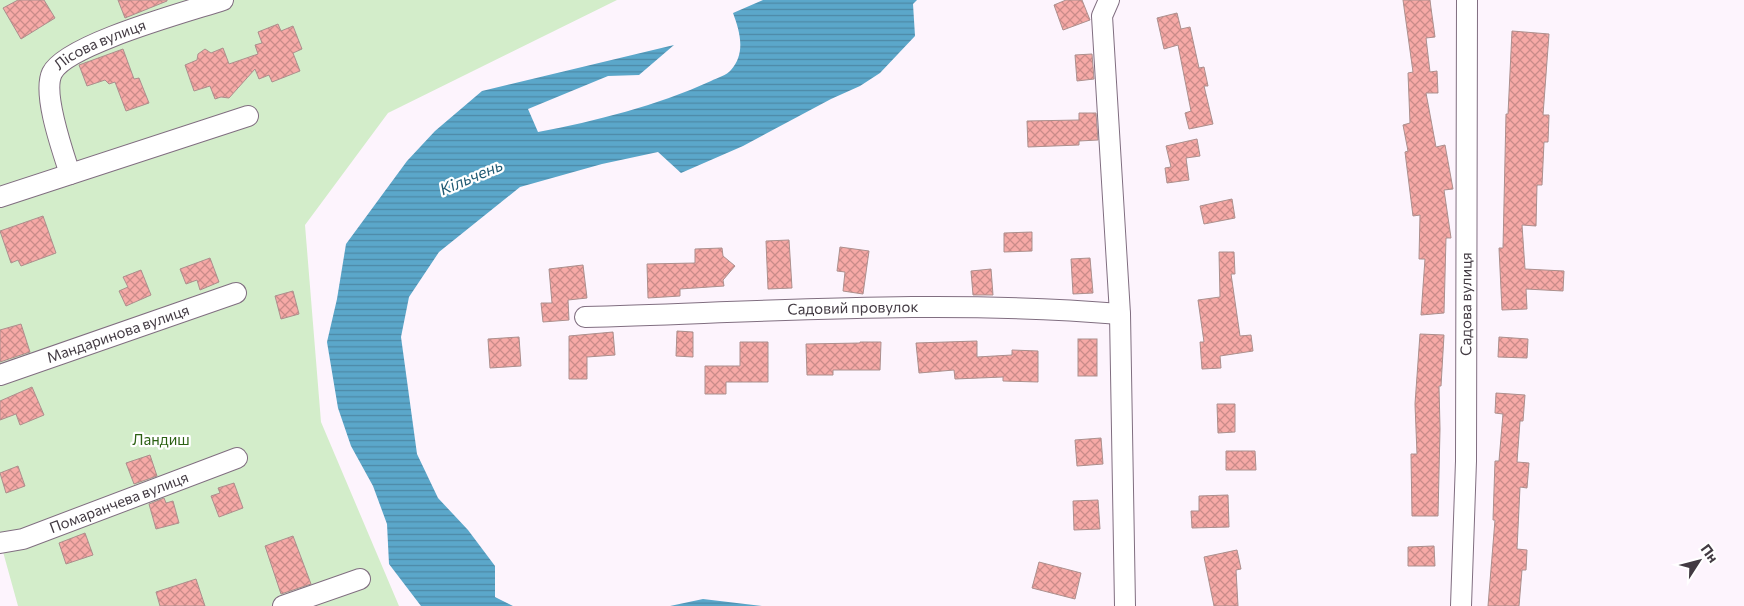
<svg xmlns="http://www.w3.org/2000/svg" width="1744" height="606" viewBox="0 0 1744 606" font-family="Commissioner,sans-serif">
	<defs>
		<pattern id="water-rules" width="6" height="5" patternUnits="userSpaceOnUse" patternTransform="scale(1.25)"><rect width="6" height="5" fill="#5ba7ca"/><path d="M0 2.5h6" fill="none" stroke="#4d89a6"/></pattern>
		<pattern id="building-cross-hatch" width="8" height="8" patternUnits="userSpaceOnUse" patternTransform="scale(1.25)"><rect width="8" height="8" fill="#f6a9a6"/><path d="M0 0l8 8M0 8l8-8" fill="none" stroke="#c98b89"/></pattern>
	</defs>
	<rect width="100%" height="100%" fill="#fdf4fd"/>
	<path fill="#d3edca" d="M0,0H617L388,113L305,225L321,422L399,606H18L0,541Z"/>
	<g fill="url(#water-rules)">
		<path d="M763,0H917L913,4L915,36L880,73L860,86L831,99L743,146L681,173L658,152L602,164L520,187L439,252L409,297L401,337L417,454L438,498L468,530L495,566V597L513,606H421L389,564L387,524L373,486L351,446L338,408L327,342L337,299L346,244L407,161L435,131L482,91L674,45L639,75L608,76L528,109L538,132C596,121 656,106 711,81C717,78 727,75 731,70C746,53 740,32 733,13Z"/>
		<path d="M703,599L762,606H670Z"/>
	</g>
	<g fill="url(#building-cross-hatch)" stroke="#ac8f8d">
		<path d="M18,0H44L55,18L21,39L3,8Z"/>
		<path d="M118,0H167V1L125,18Z"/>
		<path d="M1066,0H1082L1090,20L1063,30L1054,5Z"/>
		<path d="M1403,0H1430L1431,8L1435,37L1426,38L1430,72L1437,71L1438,93H1426L1436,147L1445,145L1453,189L1444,190L1451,238H1446L1444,313L1421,315L1425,259H1419L1420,215L1413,216L1405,152L1408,151L1403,125L1410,123L1408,73L1413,72Z"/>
		<path d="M1177,13L1181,29L1190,27L1199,68L1204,67L1208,86H1204L1213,124L1189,129L1185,113L1191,111L1178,45L1164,49L1157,18Z"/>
		<path d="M278,24L281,31L293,26L302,49L293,53L300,71L272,82L269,75L259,79L255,69L229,98L221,97L215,99L210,86L194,91L185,65L197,60L198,54L205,49L211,53L223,48L229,64L258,54L255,45L262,43L258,32Z"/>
		<path d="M1512,31L1549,34L1543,115H1549L1548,142H1544L1542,185H1537L1536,226L1522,225L1525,269L1564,271L1563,291L1526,289L1527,309L1502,310L1499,248H1503L1506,114H1508Z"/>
		<path d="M123,49L134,79L139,78L149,103L126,111L115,82L109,84L105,80L87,86L79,65Z"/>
		<path d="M1092,54L1094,79L1077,81L1075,55Z"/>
		<path d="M1079,113H1096L1098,140L1079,141V145L1028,147L1027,121L1079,120Z"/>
		<path d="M1197,139L1200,156L1186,158L1189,180L1167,183L1165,168L1171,167L1166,146Z"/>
		<path d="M1232,199L1235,218L1204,224L1200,206Z"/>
		<path d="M43,216L56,253L21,266L18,260L11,263L0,231Z"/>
		<path d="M1032,232V251L1004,252V233Z"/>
		<path d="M789,240L792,288L768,289L766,241Z"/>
		<path d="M840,247L869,251L863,294L843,291L845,272L837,271Z"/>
		<path d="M722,248L723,256L735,266L723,280L724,286L680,289V296L648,298L647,264L695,263V249Z"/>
		<path d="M1219,252H1234L1235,274H1231L1240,336L1251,335L1253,351L1220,356L1221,368L1202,369L1200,342H1204L1198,300L1220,297Z"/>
		<path d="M210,258L219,282L200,290L197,280L186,284L180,269Z"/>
		<path d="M1090,258L1093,293L1073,294L1071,259Z"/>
		<path d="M583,265L587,298L568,300L569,320L543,322L541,303H552L549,269Z"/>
		<path d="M991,269L993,295H973L971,271Z"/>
		<path d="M141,270L151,295L126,306L119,291L128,287L123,277Z"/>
		<path d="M293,291L299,314L281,319L275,296Z"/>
		<path d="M21,324L30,352L0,362V330Z"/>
		<path d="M677,331L693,332V357L676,356Z"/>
		<path d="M613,332L615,355L587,357V379H569V336Z"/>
		<path d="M1420,334L1444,335L1441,386H1439L1440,429L1438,516H1412L1411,454H1417L1415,404Z"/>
		<path d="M519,337L521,366L490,368L488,339Z"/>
		<path d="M1499,337L1528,339L1527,358L1498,357Z"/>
		<rect x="1078" y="339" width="19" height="37"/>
		<path d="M977,341V357L1012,355V350L1038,351V382L1003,381V377L955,379L954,370L919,373L916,343Z"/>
		<path d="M740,342H768V382H726V394H705V366H740Z"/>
		<path d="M860,342H881L880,370H833V375H807L806,344L860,343Z"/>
		<path d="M32,387L44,415L20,425L16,414L0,420V401Z"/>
		<path d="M1496,393L1525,395L1523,421H1520L1517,462L1529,463L1527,488L1520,487L1517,549L1527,550L1526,570H1522L1519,606H1488L1495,520H1493L1495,461H1499L1503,414L1495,413Z"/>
		<path d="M1217,404H1235V432L1218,433Z"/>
		<path d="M1101,438L1103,464L1077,466L1075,440Z"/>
		<path d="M1226,451H1255L1256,470H1226Z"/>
		<path d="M150,455L157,476L134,484L126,463Z"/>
		<path d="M18,466L25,486L6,493L0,473Z"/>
		<path d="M234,483L243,508L219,517L211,496L220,493L218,488Z"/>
		<path d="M1228,495L1229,527L1192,528L1191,511H1199V496Z"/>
		<path d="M164,498L166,503L173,501L179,523L156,529L149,504Z"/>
		<path d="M1098,500L1100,529L1074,530L1073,501Z"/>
		<path d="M85,533L93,555L66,564L59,543Z"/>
		<path d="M293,536L311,584L281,594L265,546Z"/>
		<path d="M1434,546L1435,566H1408V547Z"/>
		<path d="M1237,550L1241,569L1236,570L1238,606H1214L1204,557Z"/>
		<path d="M1039,562L1081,573L1075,599L1032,588Z"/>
		<path d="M196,579L205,606H160L156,592Z"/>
	</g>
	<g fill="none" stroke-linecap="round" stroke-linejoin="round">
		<g stroke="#806e80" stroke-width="22">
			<g id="street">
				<path d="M1109,0L1102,16L1120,314L1125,606"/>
				<path id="s1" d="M70,174C63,152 42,94 52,73C66,44 190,11 223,0"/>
				<path d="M0,197L248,116"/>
				<path id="s2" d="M585,317C763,312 943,299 1120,314"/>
				<path id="s3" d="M0,375L236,293"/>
				<path id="s4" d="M0,543L23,539L237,458"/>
				<path d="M283,606L360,579"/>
				<path id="s5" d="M1461,606L1466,461L1467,0"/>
			</g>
		</g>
		<use href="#street" stroke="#fff" stroke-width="20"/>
	</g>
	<g text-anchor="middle" stroke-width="4.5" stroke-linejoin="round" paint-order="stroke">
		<g font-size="15" fill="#423a42" stroke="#fff">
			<text dy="5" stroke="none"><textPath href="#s1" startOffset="161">Лісова вулиця</textPath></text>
			<text dy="5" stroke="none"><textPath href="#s5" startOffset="302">Садова вулиця</textPath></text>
			<text dy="5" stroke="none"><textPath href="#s2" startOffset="268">Садовий провулок</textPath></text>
			<text dy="5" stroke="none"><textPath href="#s3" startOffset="125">Мандаринова вулиця</textPath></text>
			<text dy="5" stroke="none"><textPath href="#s4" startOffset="126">Помаранчева вулиця</textPath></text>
		</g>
		<g font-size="15" fill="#2c6114" stroke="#fff">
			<text x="161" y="445">Ландиш</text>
		</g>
		<g font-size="16" font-style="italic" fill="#1f5a73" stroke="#fff">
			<text transform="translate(471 177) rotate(-23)" y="6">Кільчень</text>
		</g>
	</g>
	<g transform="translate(1699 561) rotate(54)" stroke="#ffffff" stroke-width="4" paint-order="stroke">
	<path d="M0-4L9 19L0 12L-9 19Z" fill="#423a42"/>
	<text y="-8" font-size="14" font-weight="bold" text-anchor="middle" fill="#423a42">Пн</text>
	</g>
</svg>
